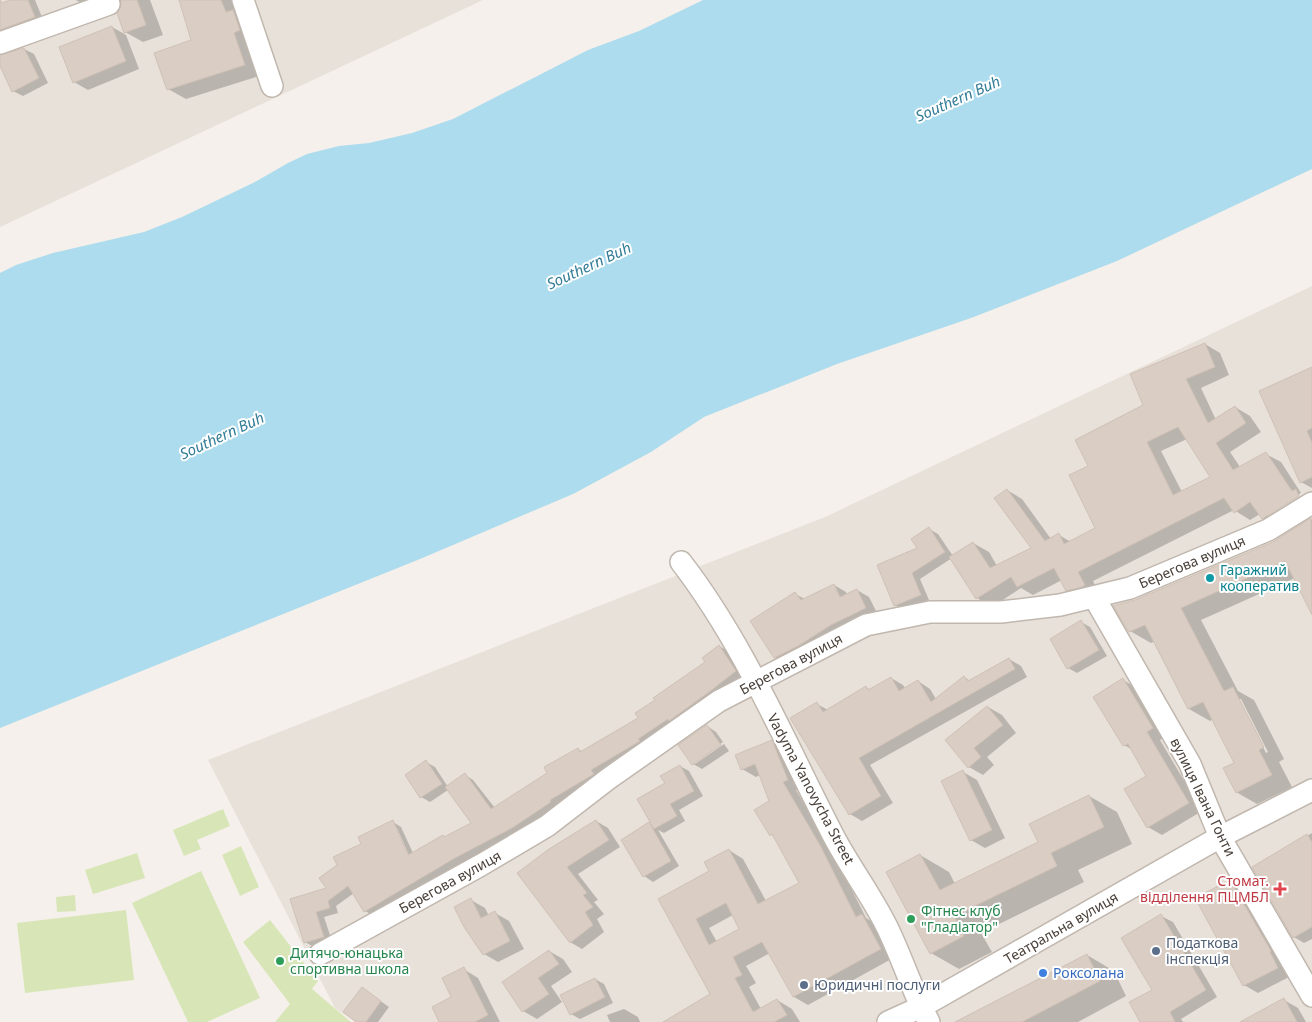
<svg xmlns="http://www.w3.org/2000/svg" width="1312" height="1022" viewBox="0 0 1312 1022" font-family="'Noto Sans',sans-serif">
	<rect width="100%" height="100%" fill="#f5f0eb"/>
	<g fill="#e8e1da">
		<path d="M0,0H483L0,227Z"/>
		<path d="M1312,286V1022H355L335,1008L208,760L825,517Z"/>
	</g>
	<g fill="#d8e6b7">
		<path d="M223,809L230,826L197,840L201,849L184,856L173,830Z"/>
		<path d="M241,846L259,887L240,896L222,855Z"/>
		<path d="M137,853L145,878L93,894L85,870Z"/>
		<path d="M201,871L260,998L207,1022H188L132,903Z"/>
		<path d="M75,895L76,911L57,912L56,897Z"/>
		<path d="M126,910L134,980L25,993L17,923Z"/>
		<path d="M270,920L318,981L312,989L351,1022H275L290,1004L243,942Z"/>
	</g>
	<path fill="#acdced" d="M703,0H1312V169L1117,261L971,318L837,364L704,417L651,452L573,494L420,559L0,728V273L16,265L53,253L144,232L182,217L255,182L288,163L307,154L339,146L369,143L412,133L453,119L588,50L639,31Z"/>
	<g fill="#0003" fill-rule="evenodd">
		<path d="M13,0H35L44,22L0,40V6Z"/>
		<path d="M76,0H150L163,35L143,42L125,32L122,2L95,12Z"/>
		<path d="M180,0H234L262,75L186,99L168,89L193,41Z"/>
		<path d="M112,27L126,35L139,69L88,90L74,82Z"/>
		<path d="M24,49L34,54L48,83L23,96L13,91L0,64V56Z"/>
		<path d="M1205,344L1220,353L1229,375L1201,388L1216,420L1235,407L1250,416L1261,432L1230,452L1240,467L1266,454L1281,462L1301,493L1268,514V517L1303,495L1311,499L1278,527L1263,518L1260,514L1250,520L1234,510L1093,581L1099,594L1082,599L1066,590L1062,580L1033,595L1021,588L992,607L977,598L952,558L920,579L929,600L904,610L895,605L929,529L938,534L953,556L973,543L989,552L997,566L1032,548L1007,490L1022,499L1051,539L1059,535L1071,542L1097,529L1089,466ZM1187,439L1212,477L1182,492L1161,451Z"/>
		<path d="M1312,368V488L1301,482Z"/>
		<path d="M1312,519V612L1295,578L1201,620L1238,691L1254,700L1284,759L1279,762L1292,787L1257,804L1236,792V763L1213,719L1210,721L1189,709L1155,641L1151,643L1130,631L1135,601L1274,543ZM1238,699H1241L1268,752L1266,753Z"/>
		<path d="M834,585L846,592L847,595L857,590L869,597L878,615L788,665L775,657L752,621L795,594L805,599Z"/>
		<path d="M1081,622L1090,627L1107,656L1077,673L1068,668Z"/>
		<path d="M719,646L728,651L744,676L559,807L374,916L365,911L354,893L336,906L338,913L324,917L332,941L314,947L305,942L292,900L328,889L363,844L393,822L401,827L413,853L473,823L448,790L430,802L421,797L426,762L435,767L448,787L465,775L473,780L495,808L549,773L578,749L583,752L640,718L706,662ZM394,828H397L411,860L409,861Z"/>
		<path d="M1009,659L1021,666L1027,677L870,765L893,803L862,821L850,814L817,704L828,710L866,687L870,690L891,678L903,685L905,688L918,681L930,689L936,699L964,677L970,681Z"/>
		<path d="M1123,680L1137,688L1166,736L1160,740L1202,811L1162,835L1148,827V777L1133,750L1124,745Z"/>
		<path d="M988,707L1002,715L1016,733L987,757L994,765L983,775L969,767L947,740Z"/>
		<path d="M707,726L716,732L723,742L695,761V764L724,744L729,751L702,769L693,764Z"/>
		<path d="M772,742L786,750L802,788L796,790L834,854L866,918L876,924L895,957L808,1005L794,997L770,953L746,966L756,983L749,987L761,1009L777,1000L792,1009L800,1022H681L711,995L660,899L710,872L729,850L743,859L766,901L801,884L776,837L771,835L770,802L760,775L756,777L742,769ZM733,915L741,929L717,942L709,928Z"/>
		<path d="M680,766L689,771L703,796L679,810L685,821L664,833L658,830L679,866L653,882L644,876L649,824L655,828L666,784Z"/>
		<path d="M963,772L977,780L1005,838L985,848L971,840Z"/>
		<path d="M1089,796L1117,812L1132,844L1078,870L1084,882L981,933L992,952L959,969L931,953L920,855L949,872L955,884L1040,843Z"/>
		<path d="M596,821L608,828L620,847L578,874L598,900L594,902L604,914L597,919L604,932L582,949L570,942L519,873Z"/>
		<path d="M1312,833V939L1304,943L1294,937L1254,868Z"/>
		<path d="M1230,881L1244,889L1291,976L1258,993L1244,985Z"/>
		<path d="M471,900L485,908L489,916L495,913L509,921L524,949L498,962L484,954Z"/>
		<path d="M1161,916L1173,922L1217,997L1181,1019L1183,1022H1142L1154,990Z"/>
		<path d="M549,951L563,959L572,972L551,986L562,1002L537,1019L523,1011Z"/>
		<path d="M1087,955L1114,971L1126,996L1078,1022H967Z"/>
		<path d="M465,970L478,978L500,1022H440Z"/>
		<path d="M595,979L604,984L613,1003L580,1019L571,1014Z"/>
		<path d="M363,989L389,1007L378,1022H358Z"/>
		<path d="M1284,1000L1298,1008L1306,1022H1262Z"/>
		<path d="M624,1009L638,1017L640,1022H610L607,1015Z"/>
	</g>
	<g fill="#d9cdc4" stroke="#d0c1b5" fill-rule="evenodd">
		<path d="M0,0L2,3L10,0H28L35,17L0,30Z"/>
		<path d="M121,0H137L146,25L124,33L117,13L121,7Z"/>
		<path d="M179,0H221L226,12L233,10L240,30L234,33L245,65L167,90L154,53L191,40Z"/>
		<path d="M112,26L126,61L73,83L59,47Z"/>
		<path d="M24,48L39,78L12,92L0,66V55Z"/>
		<path d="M1205,343L1215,367L1186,379L1208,423L1235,406L1246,423L1216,443L1233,470L1266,452L1292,491L1296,489L1299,496L1262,519L1250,502L1234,513L1224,498L1078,572L1085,585L1082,587L1066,591L1054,568L1017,587L1011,577L976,599L949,557L973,542L990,568L1031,548L994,498L1007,489L1045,541L1059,533L1064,544L1095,528L1069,475L1088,466L1075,440L1143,405L1130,374ZM1178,427L1210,477L1173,495L1147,442Z"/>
		<path d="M1312,367V428L1307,431L1312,443V477L1300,483L1259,391Z"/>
		<path d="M1311,518L1312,615L1285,561L1181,608L1224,691L1233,687L1264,747L1259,750L1272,775L1236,793L1223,768L1234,763L1203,702L1188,709L1145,625L1129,632L1113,606L1135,600L1273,542Z"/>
		<path d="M929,527L945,552L912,573L921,595L894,606L877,565L917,548L911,539Z"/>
		<path d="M834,584L840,597L857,589L866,608L831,625L798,646L774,658L750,621L795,592L801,600Z"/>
		<path d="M1081,620L1099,650L1067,669L1050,639Z"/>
		<path d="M719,645L736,671L709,692L669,721L668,719L638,739L640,741L635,744L591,770L594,774L550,800L551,802L512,828L455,858L364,912L348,886L328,901L330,908L316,912L324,937L304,943L290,899L326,888L319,878L337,865L333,857L361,844L358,837L393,820L408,855L443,835L444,837L471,823L445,787L465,773L491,809L547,773L544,767L578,748L580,752L638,718L635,713L655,700L653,698L705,662L702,658Z"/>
		<path d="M1009,658L1015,669L859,758L881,796L849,815L790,718L817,702L823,712L866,686L868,690L891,677L899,691L918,680L931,702L964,676L968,681Z"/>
		<path d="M1123,678L1153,728L1147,732L1189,803L1147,828L1124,789L1146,776L1128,744L1123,746L1093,697Z"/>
		<path d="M987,706L1003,725L974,748L981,757L968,768L945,740Z"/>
		<path d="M707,725L721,745L692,765L678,745Z"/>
		<path d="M772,740L788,780L783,782L820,845L856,917L862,914L881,949L793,997L762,942L733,957L742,975L735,978L753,1012L777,999L787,1015L774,1022H663L710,994L658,899L709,871L704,862L729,849L758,904L799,883L772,834L770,836L754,810L769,801L755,764L741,770L735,755ZM726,903L739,929L709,945L696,919Z"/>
		<path d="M426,760L442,784L420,798L405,775Z"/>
		<path d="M680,765L694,791L670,804L677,816L654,829L637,799L665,783L660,776Z"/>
		<path d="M963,770L992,830L970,841L941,781Z"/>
		<path d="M1089,795L1104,827L1051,853L1057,866L954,916L964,936L930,954L886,872L920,854L940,890L1038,842L1029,824Z"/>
		<path d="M596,820L609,840L567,867L587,893L583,895L593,907L585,912L593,925L570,943L517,873L549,849Z"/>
		<path d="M649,822L671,861L643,877L621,840Z"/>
		<path d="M1307,834L1312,842V927L1293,938L1252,867Z"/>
		<path d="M1230,880L1271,951L1270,952L1278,968L1243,986L1195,898Z"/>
		<path d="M471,898L481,918L495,911L510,941L483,955L464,927L454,907Z"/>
		<path d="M1161,914L1206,990L1170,1012L1175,1022H1140L1129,1002L1152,990L1121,938Z"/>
		<path d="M549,950L559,964L538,978L549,994L522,1012L502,982Z"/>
		<path d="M1087,954L1100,981L1022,1022H955Z"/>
		<path d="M464,967L488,1015L475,1022H439L432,1007L451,997L442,978Z"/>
		<path d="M595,978L605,997L570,1015L560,995Z"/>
		<path d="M362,987L381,1001L366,1022H356L343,1012Z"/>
		<path d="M1284,998L1297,1022H1240Z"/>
	</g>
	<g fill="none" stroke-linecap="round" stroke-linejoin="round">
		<g stroke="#c0b7ae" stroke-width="24">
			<g id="minor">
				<path d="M243,0L272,86"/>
				<path d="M0,43L109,4"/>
				<path d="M681,562C745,645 786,745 834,837C850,867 871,895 886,925C902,957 912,991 929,1022"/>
				<path d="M1094,597L1190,764L1220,837L1312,996"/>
				<path d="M320,954L481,865L547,826L608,779L719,701L866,625L930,612H1001L1060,605L1130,588L1268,530L1312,503"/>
				<path d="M888,1022L921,1007L1220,837L1312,790"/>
			</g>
		</g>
		<use href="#minor" stroke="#fff" stroke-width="21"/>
	</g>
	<circle fill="#0f9aa8" stroke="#fff" stroke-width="2" cx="1210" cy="578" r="5"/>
	<path fill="#e0444e" stroke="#fff" stroke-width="2" d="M1277.5 881.5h5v5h5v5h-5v5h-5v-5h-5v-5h5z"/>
	<g fill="#2e9e5b" stroke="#fff" stroke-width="2">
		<circle cx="911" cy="919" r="5"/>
		<circle cx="280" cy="961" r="5"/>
	</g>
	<g fill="#5c6f8a" stroke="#fff" stroke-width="2">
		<circle cx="1156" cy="951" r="5"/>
		<circle cx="804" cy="985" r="5"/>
	</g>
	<circle fill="#3f7fe0" stroke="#fff" stroke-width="2" cx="1043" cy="973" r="5"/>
	<g text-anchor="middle" stroke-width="4" stroke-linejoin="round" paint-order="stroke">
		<g font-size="14" fill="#494039" stroke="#fff">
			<text transform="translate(1192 562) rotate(-23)" y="5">Берегова вулиця</text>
			<text transform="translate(791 664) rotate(-28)" y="5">Берегова вулиця</text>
			<text transform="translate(811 789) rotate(62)" y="5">Vadyma Yanovycha Street</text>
			<text transform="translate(1203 797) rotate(64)" y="5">вулиця Івана Гонти</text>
			<text transform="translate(450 882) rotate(-29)" y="5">Берегова вулиця</text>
			<text transform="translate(1061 928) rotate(-30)" y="5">Театральна вулиця</text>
		</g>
		<g font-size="14" fill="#0d838f" stroke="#fff" text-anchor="start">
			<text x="1220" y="575">Гаражний<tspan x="1220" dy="16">кооператив</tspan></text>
		</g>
		<g font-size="14" fill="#be3a42" stroke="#fff" text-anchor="end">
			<text x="1269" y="886">Стомат.<tspan x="1269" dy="16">відділення ПЦМБЛ</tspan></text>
		</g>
		<g font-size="14" fill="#27864d" stroke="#fff" text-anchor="start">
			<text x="921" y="916">Фітнес клуб<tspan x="921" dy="16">"Гладіатор"</tspan></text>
			<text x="290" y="958">Дитячо-юнацька<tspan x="290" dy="16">спортивна школа</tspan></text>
		</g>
		<g font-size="14" fill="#4e5e75" stroke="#fff" text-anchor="start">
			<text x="1166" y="948">Податкова<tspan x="1166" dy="16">інспекція</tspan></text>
			<text x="814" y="990">Юридичні послуги</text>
		</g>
		<g font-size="14" fill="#366cbe" stroke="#fff" text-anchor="start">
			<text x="1053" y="978">Роксолана</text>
		</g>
		<g font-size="15" font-style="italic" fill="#327c97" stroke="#fff">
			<text transform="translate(958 99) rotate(-24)" y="5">Southern Buh</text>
			<text transform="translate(589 266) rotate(-25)" y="5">Southern Buh</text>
			<text transform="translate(222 436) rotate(-25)" y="5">Southern Buh</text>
		</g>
	</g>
</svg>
